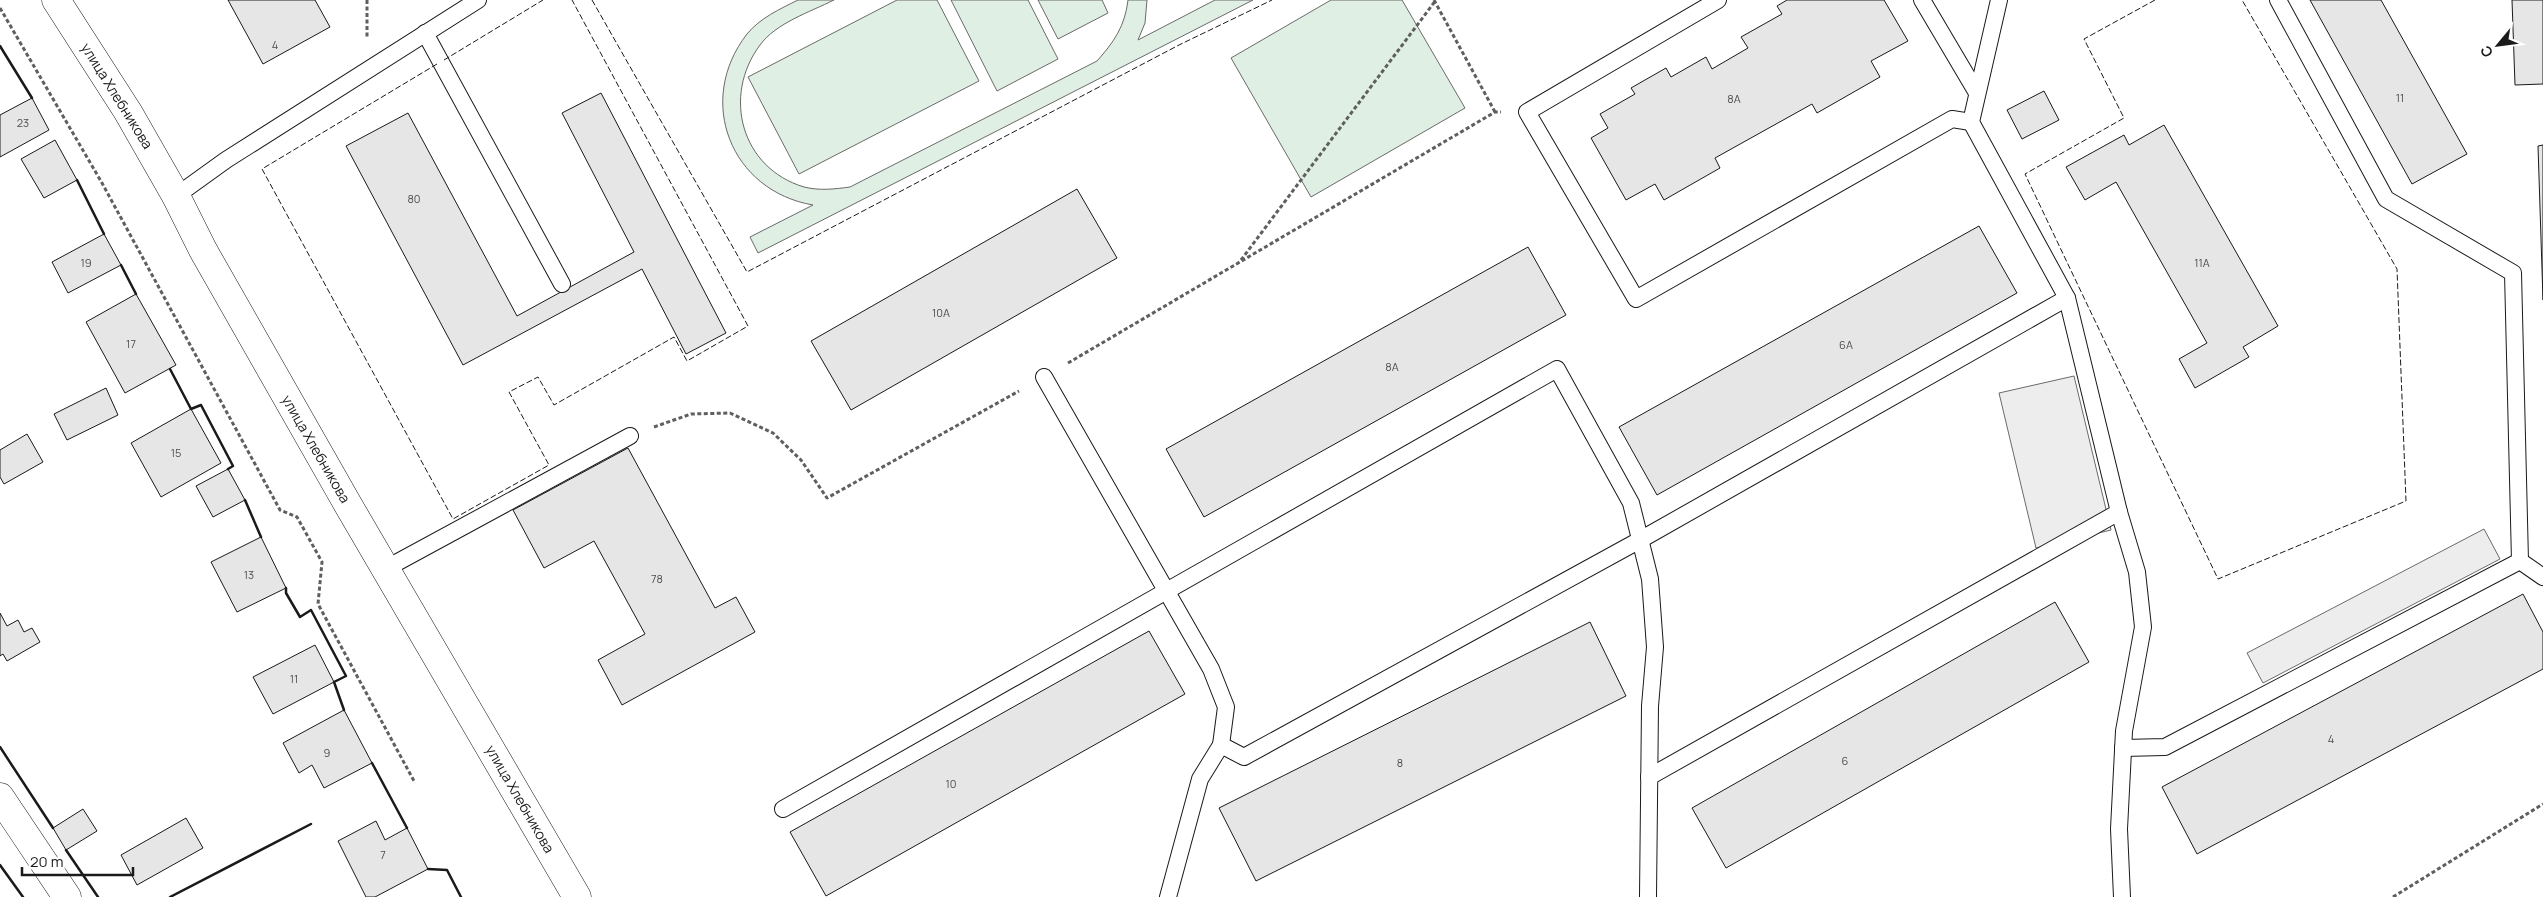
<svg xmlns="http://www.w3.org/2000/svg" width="2543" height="897" viewBox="0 0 2543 897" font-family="Manrope,sans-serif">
	<rect width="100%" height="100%" fill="#fff"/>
	<g fill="#e0efe3" stroke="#6a6a6a">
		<path d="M798,0H834C810,12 776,23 760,45C722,96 741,168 804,187C820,191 835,189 850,187L1097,61C1114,42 1125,26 1128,0H1147L1145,23L1138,40L1215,0H1253L758,253L750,237L813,205C731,191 695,101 747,34C760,18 780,9 798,0Z"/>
		<path d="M897,0H937L979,81L799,174L748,77Z"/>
		<path d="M951,0H1028L1058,59L997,91Z"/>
		<path d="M1038,0H1102L1108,13L1058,39Z"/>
		<path d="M1331,0H1402L1465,108L1311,197L1231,58Z"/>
	</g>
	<g fill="#ededed" stroke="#6a6a6a">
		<path d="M2074,376L2111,530L2036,548L1999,393Z"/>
		<path d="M2484,529L2500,559L2263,683L2247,653Z"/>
	</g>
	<g fill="#e6e6e6" stroke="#1a1a1a">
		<path d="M228,0H315L330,27L263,64Z"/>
		<path d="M1787,0H1884L1908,41L1871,61L1880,77L1817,113L1812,104L1715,158L1720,168L1664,200L1655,184L1626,200L1591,138L1608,128L1600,114L1635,94L1631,88L1666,68L1671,77L1706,57L1712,69L1748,48L1741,37L1782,14L1777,6Z"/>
		<path d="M2310,0H2381L2467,154L2412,184Z"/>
		<path d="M2512,0H2543V84L2515,85Z"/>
		<path d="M2044,91L2059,120L2022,139L2007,110Z"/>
		<path d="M601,93L726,333L686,354L642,269L463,365L346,146L408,113L517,316L634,252L562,113Z"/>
		<path d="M32,98L49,130L0,157V115Z"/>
		<path d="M2164,125L2278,326L2243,347L2249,357L2195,388L2179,359L2207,343L2116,182L2085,200L2066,167L2124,135L2129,145Z"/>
		<path d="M55,140L77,180L44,198L21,159Z"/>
		<path d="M2543,145V300L2538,146Z"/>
		<path d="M1077,189L1117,258L851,410L811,341Z"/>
		<path d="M1979,226L2017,293L1657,495L1619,427Z"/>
		<path d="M104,234L121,265L68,293L52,262Z"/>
		<path d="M1528,247L1566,315L1204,517L1166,449Z"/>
		<path d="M136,294L176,365L125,393L86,322Z"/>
		<path d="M106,388L118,415L67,440L54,414Z"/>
		<path d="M191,409L221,463L161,497L131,443Z"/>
		<path d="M27,434L43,462L4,484L0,477V450Z"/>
		<path d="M628,448L715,608L736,597L755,632L622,705L598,660L645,634L594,541L544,568L513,510Z"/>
		<path d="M228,469L245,500L213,517L196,486Z"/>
		<path d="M261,537L286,588L237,612L211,562Z"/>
		<path d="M2523,594L2543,632V669L2197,854L2162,787Z"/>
		<path d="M2055,602L2089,662L1726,868L1692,808Z"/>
		<path d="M0,613L7,626L18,620L24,632L32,628L40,642L7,661L3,654L0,656Z"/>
		<path d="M1590,622L1626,696L1256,881L1219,808Z"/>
		<path d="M1149,631L1185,694L826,896L790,832Z"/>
		<path d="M315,645L334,682L273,714L253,677Z"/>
		<path d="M344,710L372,763L324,788L312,765L299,773L283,743Z"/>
		<path d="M83,809L97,831L66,850L53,828Z"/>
		<path d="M186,818L203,848L137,885L121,855Z"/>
		<path d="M376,821L385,840L407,828L428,869L375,897H366L338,841Z"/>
	</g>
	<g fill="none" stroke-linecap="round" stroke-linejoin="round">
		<g stroke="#1a1a1a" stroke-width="18">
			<g id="lane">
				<path d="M1718,0L1527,112L1636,299L1952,119L1971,122"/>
				<path d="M1922,0L1977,93"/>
				<path d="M1999,0L1971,122L2067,298L2119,512L2137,572L2143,627L2124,731L2119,829L2122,897"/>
				<path d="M425,33L562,284"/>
				<path d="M176,196L226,160L478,0"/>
				<path d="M1044,377L1211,669L1226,707L1221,745L1200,779L1168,897"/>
				<path d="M2520,561L2543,577"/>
				<path d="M385,569L630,436"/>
				<path d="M1221,745L1244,757L1640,540L2067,298"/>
				<path d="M2123,748L2165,747L2520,561L2513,273L2386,199L2278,0"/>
				<path d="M1649,777L2119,512"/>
				<path d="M783,809L1557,369L1631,503L1650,579L1655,647L1650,706L1648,897"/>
			</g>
		</g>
		<g stroke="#1a1a1a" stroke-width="29">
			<path id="street" d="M0,797L67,897"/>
		</g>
		<g stroke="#1a1a1a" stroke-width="29">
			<path id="secondary" d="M56,0L128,112L176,196L203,250L347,503L577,897"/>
		</g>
		<g stroke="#5f5f5f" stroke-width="3" stroke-dasharray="4 2.5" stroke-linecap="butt">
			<path d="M367,0V37"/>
			<path d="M1434,0L1495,112"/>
			<path d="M0,8L102,183L280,510L297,517L322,562L318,604L414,781"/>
			<path d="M1241,260L1436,0"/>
			<path d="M1068,363L1495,112H1501"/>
			<path d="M654,427L691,414L730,413L773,433L801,460L827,498L1019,391"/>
			<path d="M2393,897L2543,804"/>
		</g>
		<use href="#lane" stroke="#fff" stroke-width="16"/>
		<use href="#street" stroke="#fff" stroke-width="28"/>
		<use href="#secondary" stroke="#fff" stroke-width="28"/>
		<g stroke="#1a1a1a" stroke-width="1" stroke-dasharray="6 2.5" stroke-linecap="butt">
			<path d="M592,0L747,272L1179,45L1272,0"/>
			<path d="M2155,0L2084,39L2124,118L2025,174L2218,579L2406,501L2397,269L2242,0"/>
			<path d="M444,60L543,0"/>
			<path d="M437,64L262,169L453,519L549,465L509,392L538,377L554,405L674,337L687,361L748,326L572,0"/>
		</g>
		<g stroke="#1a1a1a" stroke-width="2.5">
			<path d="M0,46L32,98"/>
			<path d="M77,180L104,234"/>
			<path d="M121,265L136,294"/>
			<path d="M170,369L191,409L201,405L233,466L228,469"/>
			<path d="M245,500L261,537"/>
			<path d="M286,588V593L300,617L311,610L346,676L334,682L344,710"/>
			<path d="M0,747L53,828"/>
			<path d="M372,763L407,828"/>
			<path d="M66,850L98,897"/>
			<path d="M0,865L23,897"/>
			<path d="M428,869L447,870L461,897"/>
			<path d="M170,897L311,824"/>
		</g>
	</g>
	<g text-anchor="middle" stroke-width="4" stroke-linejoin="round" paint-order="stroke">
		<g font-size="11" fill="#4d4d4d">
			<text x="275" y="49">4</text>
			<text x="2400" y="102">11</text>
			<text x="1734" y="103">8А</text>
			<text x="23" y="127">23</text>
			<text x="414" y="203">80</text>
			<text x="86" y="267">19</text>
			<text x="2202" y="267">11А</text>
			<text x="941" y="317">10А</text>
			<text x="131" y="348">17</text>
			<text x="1846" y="349">6А</text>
			<text x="1392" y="371">8А</text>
			<text x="176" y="457">15</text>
			<text x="249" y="579">13</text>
			<text x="657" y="583">78</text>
			<text x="294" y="683">11</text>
			<text x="2331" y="743">4</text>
			<text x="327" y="757">9</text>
			<text x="1845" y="765">6</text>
			<text x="1400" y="767">8</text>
			<text x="951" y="788">10</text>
			<text x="383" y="859">7</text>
		</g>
		<g font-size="14" fill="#1a1a1a" stroke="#fff">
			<text transform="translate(117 96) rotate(58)" y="5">улица Хлебникова</text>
			<text transform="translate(316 449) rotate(60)" y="5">улица Хлебникова</text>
			<text transform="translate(520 799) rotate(60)" y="5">улица Хлебникова</text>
		</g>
	</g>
	<g transform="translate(2498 45) rotate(241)" stroke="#ffffff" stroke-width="4" paint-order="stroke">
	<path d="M0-4L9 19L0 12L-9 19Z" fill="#1a1a1a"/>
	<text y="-8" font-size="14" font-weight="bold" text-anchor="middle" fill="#1a1a1a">С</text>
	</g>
	<path d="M22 867v8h111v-8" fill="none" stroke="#1a1a1a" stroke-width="2.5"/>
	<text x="30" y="867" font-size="15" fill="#1a1a1a" stroke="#ffffff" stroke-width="4" paint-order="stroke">20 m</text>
</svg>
